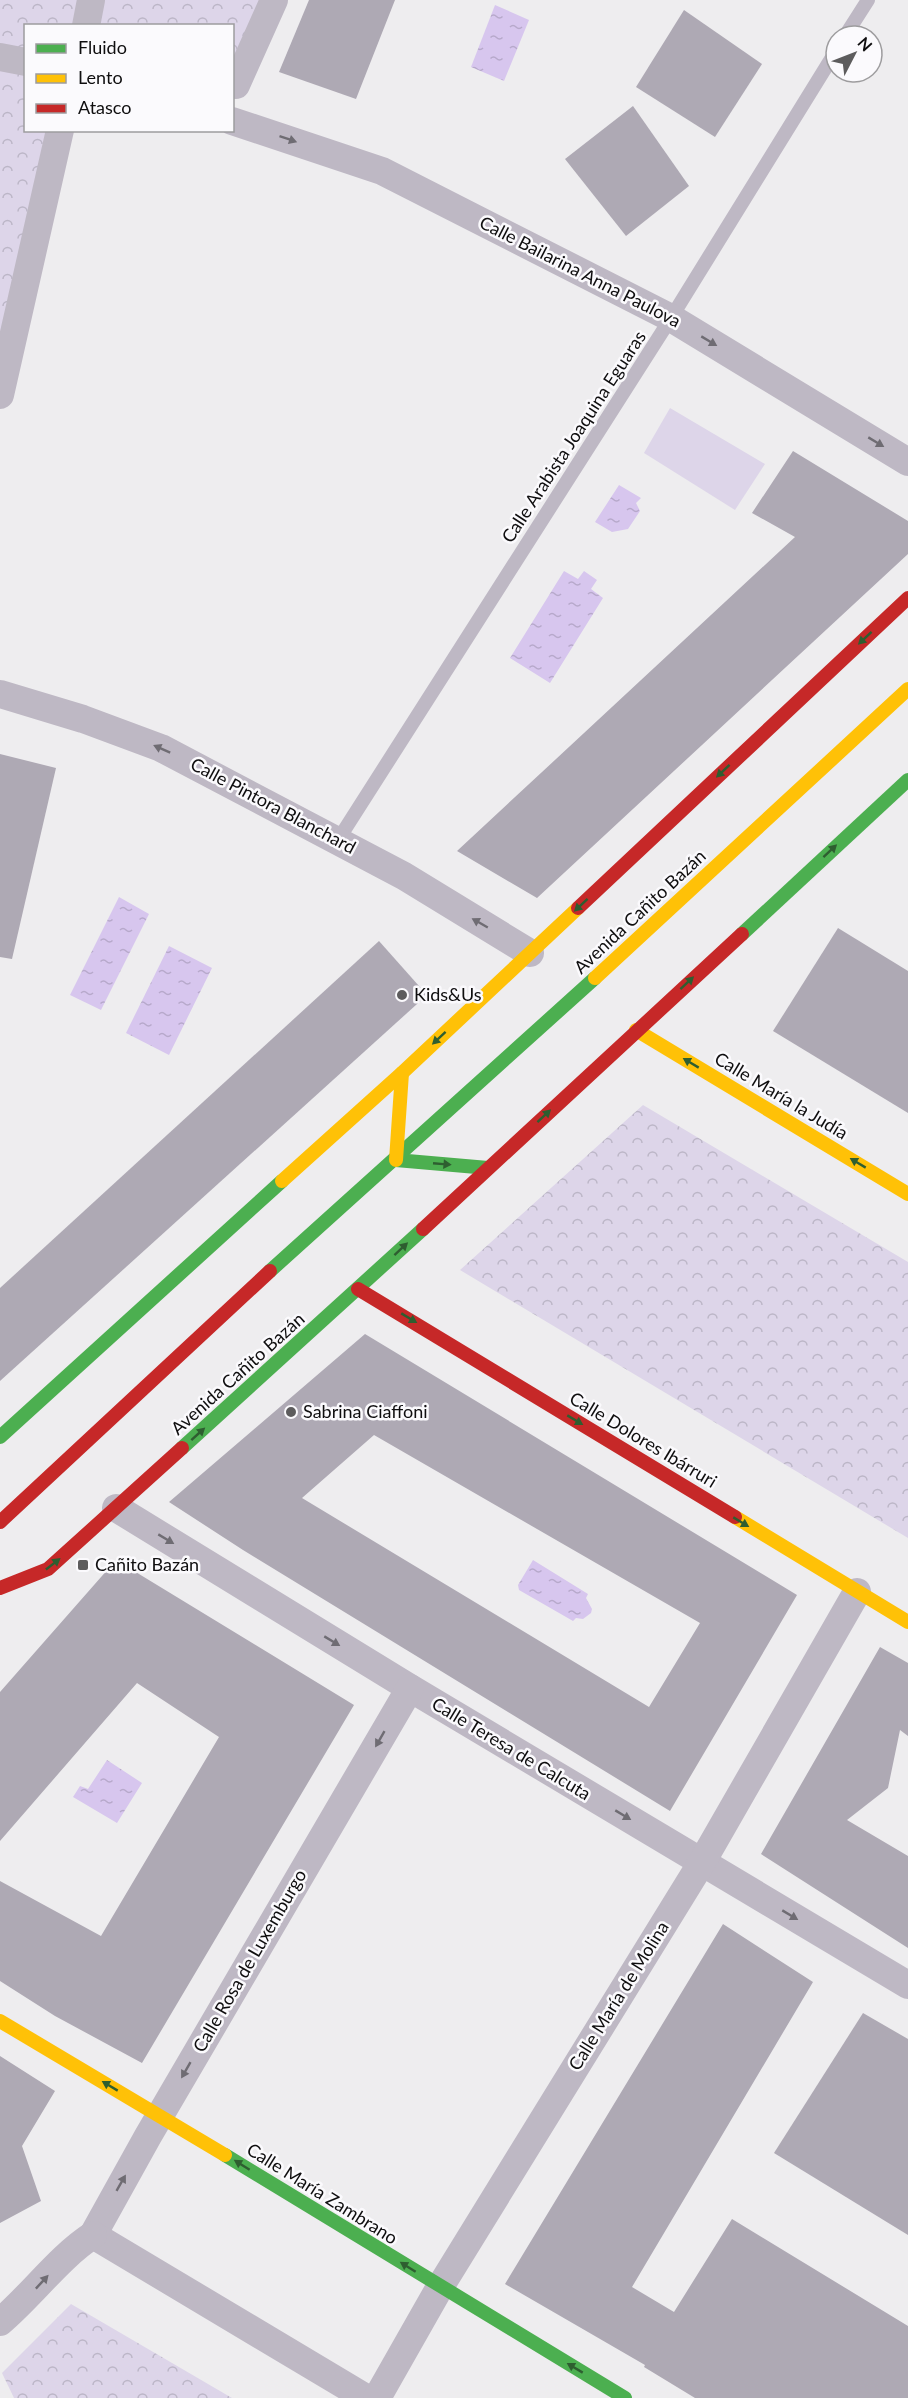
<svg xmlns="http://www.w3.org/2000/svg" width="908" height="2398" viewBox="0 0 908 2398" font-family="Lato,sans-serif">
	<defs>
		<pattern id="park-crowns" width="20" height="18" patternUnits="userSpaceOnUse" patternTransform="scale(1.5)"><rect width="20" height="18" fill="#ddd5e9"/><path d="M2 6a3 3 0 1 1 6 0M12 15a3 3 0 1 1 6 0" fill="none" stroke="#bcb6c7"/></pattern>
		<pattern id="water-ripples" width="26" height="14" patternUnits="userSpaceOnUse" patternTransform="scale(1.5)"><rect width="26" height="14" fill="#d7c6ee"/><path d="M2 4q2-2 4 0t4 0M15 11q2-2 4 0t4 0" fill="none" stroke="#b7a9cb"/></pattern>
	</defs>
	<rect width="100%" height="100%" fill="#eeedef"/>
	<path fill="#ddd5e9" d="M670,408L765,464L735,510L644,453Z"/>
	<g fill="url(#park-crowns)">
		<path d="M0,0H264L233,74L232,26H26V130L46,131L0,339Z"/>
		<path d="M643,1105L908,1262V1538L460,1270Z"/>
		<path d="M71,2304L232,2398H14L2,2373Z"/>
	</g>
	<g fill="url(#water-ripples)">
		<path d="M495,5L529,20L504,81L471,67Z"/>
		<path d="M619,485L641,498L636,503L640,511L628,529L612,532L595,522Z"/>
		<path d="M564,571L578,579L584,571L597,580L591,589L603,598L550,683L510,658Z"/>
		<path d="M119,897L149,914L101,1010L70,995Z"/>
		<path d="M169,946L212,968L169,1055L126,1033Z"/>
		<path d="M533,1560L588,1594L586,1598L592,1609L591,1613L583,1619L576,1618L573,1621L519,1590L518,1585Z"/>
		<path d="M107,1760L142,1783L117,1823L73,1797L80,1786L88,1789Z"/>
	</g>
	<g fill="#aea9b4" fill-rule="evenodd">
		<path d="M309,0H395L356,99L279,72Z"/>
		<path d="M684,10L762,64L715,137L636,87Z"/>
		<path d="M633,106L689,186L626,236L565,159Z"/>
		<path d="M793,451L908,521V554L537,898L457,851L795,537L752,513Z"/>
		<path d="M0,754L56,768L12,959L0,957Z"/>
		<path d="M838,928L908,971V1113L773,1031Z"/>
		<path d="M379,941L427,995L0,1381V1288Z"/>
		<path d="M365,1334L797,1595L670,1811L243,1550L169,1502ZM374,1435L700,1623L649,1707L302,1498Z"/>
		<path d="M116,1560L354,1705L142,2063L55,2016L0,1981V1881L101,1936L219,1737L137,1683L0,1841V1692Z"/>
		<path d="M880,1647L908,1663V1736L900,1730L888,1788L847,1820L908,1856V1948L761,1854Z"/>
		<path d="M723,1924L813,1982L632,2287L674,2312L732,2219L908,2326V2398H695L644,2367L645,2365L505,2284Z"/>
		<path d="M863,2013L908,2039V2235L774,2153Z"/>
		<path d="M0,2056L55,2091L22,2146L41,2201L0,2223Z"/>
	</g>
	<g fill="none" stroke-linecap="round" stroke-linejoin="round">
		<g stroke="#beb8c4" stroke-width="14">
			<path d="M845,36L868,0"/>
			<path d="M338,840L671,318L836,51"/>
		</g>
		<g stroke="#beb8c4" stroke-width="28">
			<path d="M86,26L91,0"/>
			<path d="M0,57L26,62"/>
			<path d="M236,85L274,0"/>
			<path d="M232,121L382,171L671,318L908,462"/>
			<path d="M0,395L60,130"/>
			<path d="M0,694L83,719L161,748L404,876L530,953"/>
			<path d="M116,1508L410,1688L908,1985"/>
			<path d="M93,2235L148,2136L410,1688"/>
			<path d="M93,2235L366,2398"/>
			<path d="M0,2322C32,2295 59,2257 93,2235"/>
			<path d="M377,2398L440,2287L702,1862L857,1592"/>
		</g>
		<g stroke="#4caf50" stroke-width="14">
			<path d="M742,934L908,780"/>
			<path d="M396,1160L488,1168"/>
			<path d="M270,1271L595,978"/>
			<path d="M0,1437L282,1181"/>
			<path d="M182,1448L423,1229"/>
			<path d="M225,2155L625,2398"/>
		</g>
		<g stroke="#ffc107" stroke-width="14">
			<path d="M595,978L908,689"/>
			<path d="M636,1030L908,1194"/>
			<path d="M396,1160L402,1073"/>
			<path d="M282,1181L402,1073L578,908"/>
			<path d="M735,1517L908,1622"/>
			<path d="M0,2021L225,2155"/>
		</g>
		<g stroke="#c62828" stroke-width="14">
			<path d="M578,908L908,598"/>
			<path d="M423,1229L742,934"/>
			<path d="M358,1289L735,1517"/>
			<path d="M0,1522L270,1271"/>
			<path d="M0,1588L48,1569L182,1448"/>
		</g>
	</g>
	<defs><path id="oneway-solid" d="M-6-.8H1V-3.2L6.5 0L1 3.2V.8H-6Z" transform="scale(1.5)"/></defs>
	<g fill="#6f6c73">
		<use href="#oneway-solid" transform="translate(288 139) rotate(19)"/>
		<use href="#oneway-solid" transform="translate(709 341) rotate(31)"/>
		<use href="#oneway-solid" transform="translate(876 442) rotate(31)"/>
		<use href="#oneway-solid" transform="translate(162 749) rotate(-156)"/>
		<use href="#oneway-solid" transform="translate(480 923) rotate(-150)"/>
		<use href="#oneway-solid" transform="translate(166 1539) rotate(31)"/>
		<use href="#oneway-solid" transform="translate(332 1641) rotate(31)"/>
		<use href="#oneway-solid" transform="translate(380 1739) rotate(120)"/>
		<use href="#oneway-solid" transform="translate(623 1815) rotate(31)"/>
		<use href="#oneway-solid" transform="translate(790 1915) rotate(31)"/>
		<use href="#oneway-solid" transform="translate(186 2070) rotate(120)"/>
		<use href="#oneway-solid" transform="translate(121 2183) rotate(-60)"/>
		<use href="#oneway-solid" transform="translate(42 2282) rotate(-47)"/>
	</g>
	<g fill="#2e5e30">
		<use href="#oneway-solid" transform="translate(865 638) rotate(137)"/>
		<use href="#oneway-solid" transform="translate(723 771) rotate(137)"/>
		<use href="#oneway-solid" transform="translate(830 851) rotate(-43)"/>
		<use href="#oneway-solid" transform="translate(581 905) rotate(137)"/>
		<use href="#oneway-solid" transform="translate(687 983) rotate(-43)"/>
		<use href="#oneway-solid" transform="translate(439 1038) rotate(137)"/>
		<use href="#oneway-solid" transform="translate(691 1063) rotate(-149)"/>
		<use href="#oneway-solid" transform="translate(544 1116) rotate(-43)"/>
		<use href="#oneway-solid" transform="translate(858 1163) rotate(-149)"/>
		<use href="#oneway-solid" transform="translate(442 1164) rotate(5)"/>
		<use href="#oneway-solid" transform="translate(401 1249) rotate(-43)"/>
		<use href="#oneway-solid" transform="translate(409 1318) rotate(31)"/>
		<use href="#oneway-solid" transform="translate(575 1420) rotate(31)"/>
		<use href="#oneway-solid" transform="translate(198 1434) rotate(-42)"/>
		<use href="#oneway-solid" transform="translate(741 1522) rotate(31)"/>
		<use href="#oneway-solid" transform="translate(53 1564) rotate(-38)"/>
		<use href="#oneway-solid" transform="translate(110 2086) rotate(-149)"/>
		<use href="#oneway-solid" transform="translate(242 2165) rotate(-148)"/>
		<use href="#oneway-solid" transform="translate(408 2267) rotate(-148)"/>
		<use href="#oneway-solid" transform="translate(575 2368) rotate(-149)"/>
	</g>
	<g fill="#5d5c5d" stroke="#fbfafd" stroke-width="2">
		<circle cx="402" cy="995" r="6"/>
		<circle cx="291" cy="1412" r="6"/>
		<rect x="77" y="1559" width="12" height="12" rx="3"/>
	</g>
	<g text-anchor="middle" stroke-width="5" stroke-linejoin="round" paint-order="stroke">
		<g font-size="18" fill="#0f0e0f" stroke="#fbfafd">
			<text transform="translate(580 272) rotate(27)" y="6">Calle Bailarina Anna Paulova</text>
			<text transform="translate(574 437) rotate(-57)" y="6">Calle Arabista Joaquina Eguaras</text>
			<text transform="translate(273 806) rotate(28)" y="6">Calle Pintora Blanchard</text>
			<text transform="translate(640 912) rotate(-43)" y="6">Avenida Cañito Bazán</text>
			<text transform="translate(781 1096) rotate(31)" y="6">Calle María la Judía</text>
			<text transform="translate(238 1374) rotate(-42)" y="6">Avenida Cañito Bazán</text>
			<text transform="translate(643 1440) rotate(31)" y="6">Calle Dolores Ibárruri</text>
			<text transform="translate(511 1749) rotate(31)" y="6">Calle Teresa de Calcuta</text>
			<text transform="translate(250 1961) rotate(-60)" y="6">Calle Rosa de Luxemburgo</text>
			<text transform="translate(619 1996) rotate(-58)" y="6">Calle María de Molina</text>
			<text transform="translate(322 2194) rotate(32)" y="6">Calle María Zambrano</text>
		</g>
		<g font-size="18" fill="#0f0e0f" stroke="#fbfafd" text-anchor="start">
			<text x="414" y="1001">Kids&amp;Us</text>
			<text x="303" y="1418">Sabrina Ciaffoni</text>
			<text x="95" y="1571">Cañito Bazán</text>
		</g>
	</g>
	<rect x="24" y="24" width="210" height="108" fill="#fbfafd" stroke="#9d9c9e" stroke-width="1.5"/>
	<rect x="36" y="44" width="30" height="9" fill="#4caf50" stroke="#9d9c9e" stroke-width="1.5"/>
	<text x="78" y="54" font-size="18" fill="#0f0e0f">Fluido</text>
	<rect x="36" y="74" width="30" height="9" fill="#ffc107" stroke="#9d9c9e" stroke-width="1.5"/>
	<text x="78" y="84" font-size="18" fill="#0f0e0f">Lento</text>
	<rect x="36" y="104" width="30" height="9" fill="#c62828" stroke="#9d9c9e" stroke-width="1.5"/>
	<text x="78" y="114" font-size="18" fill="#0f0e0f">Atasco</text>
	<g transform="translate(854 54) rotate(48)"><circle r="28" fill="#fbfafd" stroke="#9d9c9e" stroke-width="1.5"/>
	<path d="M0-4.5L10 22L0 15L-10 22Z" fill="#5d5c5d"/>
	<text y="-9" font-size="16" font-weight="bold" text-anchor="middle" fill="#0f0e0f">N</text>
	</g>
</svg>
